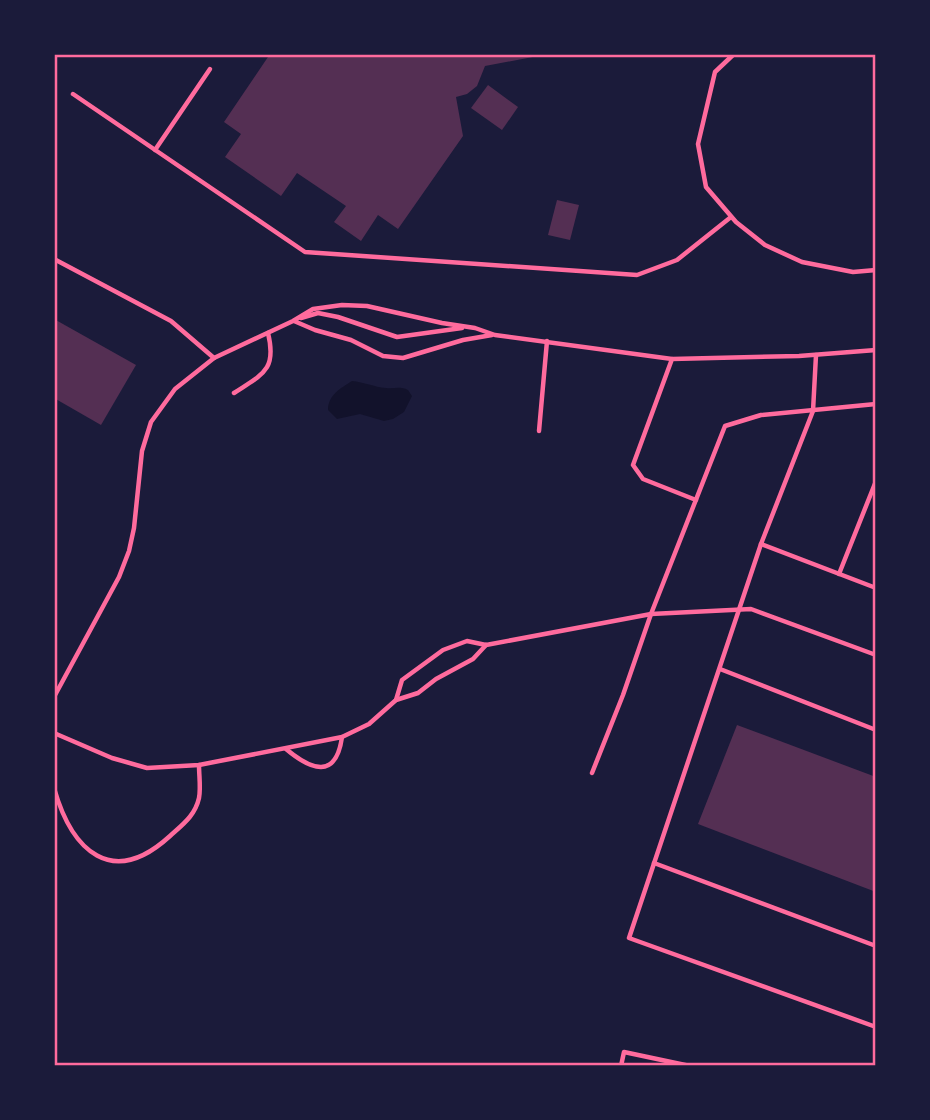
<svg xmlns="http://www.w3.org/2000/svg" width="930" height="1120" viewBox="0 0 930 1120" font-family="'Public Sans',sans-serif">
	<rect width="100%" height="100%" fill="#1b1b3a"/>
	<path fill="#12122b" d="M352,381C364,382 374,387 386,388C394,389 400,386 408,390L412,396L404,412L393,419L384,421L360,414L337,419L328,410C328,395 341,388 352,381Z"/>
	<g fill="#542f53">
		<path d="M270,54H538V56L485,66L477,86L467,94L456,97L463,136L398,229L378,215L361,241L334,222L346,206L297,173L281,196L225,157L241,134L224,122Z"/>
		<path d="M488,85L518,107L502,130L471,108Z"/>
		<path d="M557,200L579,205L570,240L548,235Z"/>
		<path d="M54,319L136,365L101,425L54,398Z"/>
		<path d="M737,725L876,777V892L698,824Z"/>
	</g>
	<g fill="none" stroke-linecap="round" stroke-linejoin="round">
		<g stroke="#ff6b9d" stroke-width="4.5">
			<path d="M734,54L715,72L698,144L706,187L736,222L765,245L802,262L853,272L876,270"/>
			<path d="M73,94L305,252L637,275L677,260L731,217"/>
			<path d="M155,150L210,69"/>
			<path d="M54,259L171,321L214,358L175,389L151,422L142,451L134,528L129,551L119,577L54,697"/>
			<path d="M301,318L318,313L338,317L397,337L462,328"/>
			<path d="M294,321L315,330L351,340L383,356L403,358L463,340L492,335"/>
			<path d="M816,355L813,411L761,544L876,588"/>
			<path d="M214,358L293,321L313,309L342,305L367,306L442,323L475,328L495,335L672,359"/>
			<path d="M234,393C263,374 277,370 268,333"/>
			<path d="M539,431L547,341"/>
			<path d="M696,500L643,479L633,465L672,359L799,356L876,350"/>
			<path d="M761,544L629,938L876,1027"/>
			<path d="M839,574L876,481"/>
			<path d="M720,669L876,730"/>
			<path d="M396,700L402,680L443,650L467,641L486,645L651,614L751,609L876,655"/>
			<path d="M54,733L112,758L147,768L199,765L342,737L369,724L396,700L418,693L436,679L473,659L486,645"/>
			<path d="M286,749C311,770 336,780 342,737"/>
			<path d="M592,773L623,695L651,614L725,426L761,415L876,404"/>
			<path d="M54,788C72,851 112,889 170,836C182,825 195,816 199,798C201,788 199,776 199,765"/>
			<path d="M654,863L876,946"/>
			<path d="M621,1066L624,1052L690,1066"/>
		</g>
	</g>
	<rect width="930" height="1120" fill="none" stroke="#1b1b3a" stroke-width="112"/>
	<rect x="56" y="56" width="818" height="1008" fill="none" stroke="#ff6b9d" stroke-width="2.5"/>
</svg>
